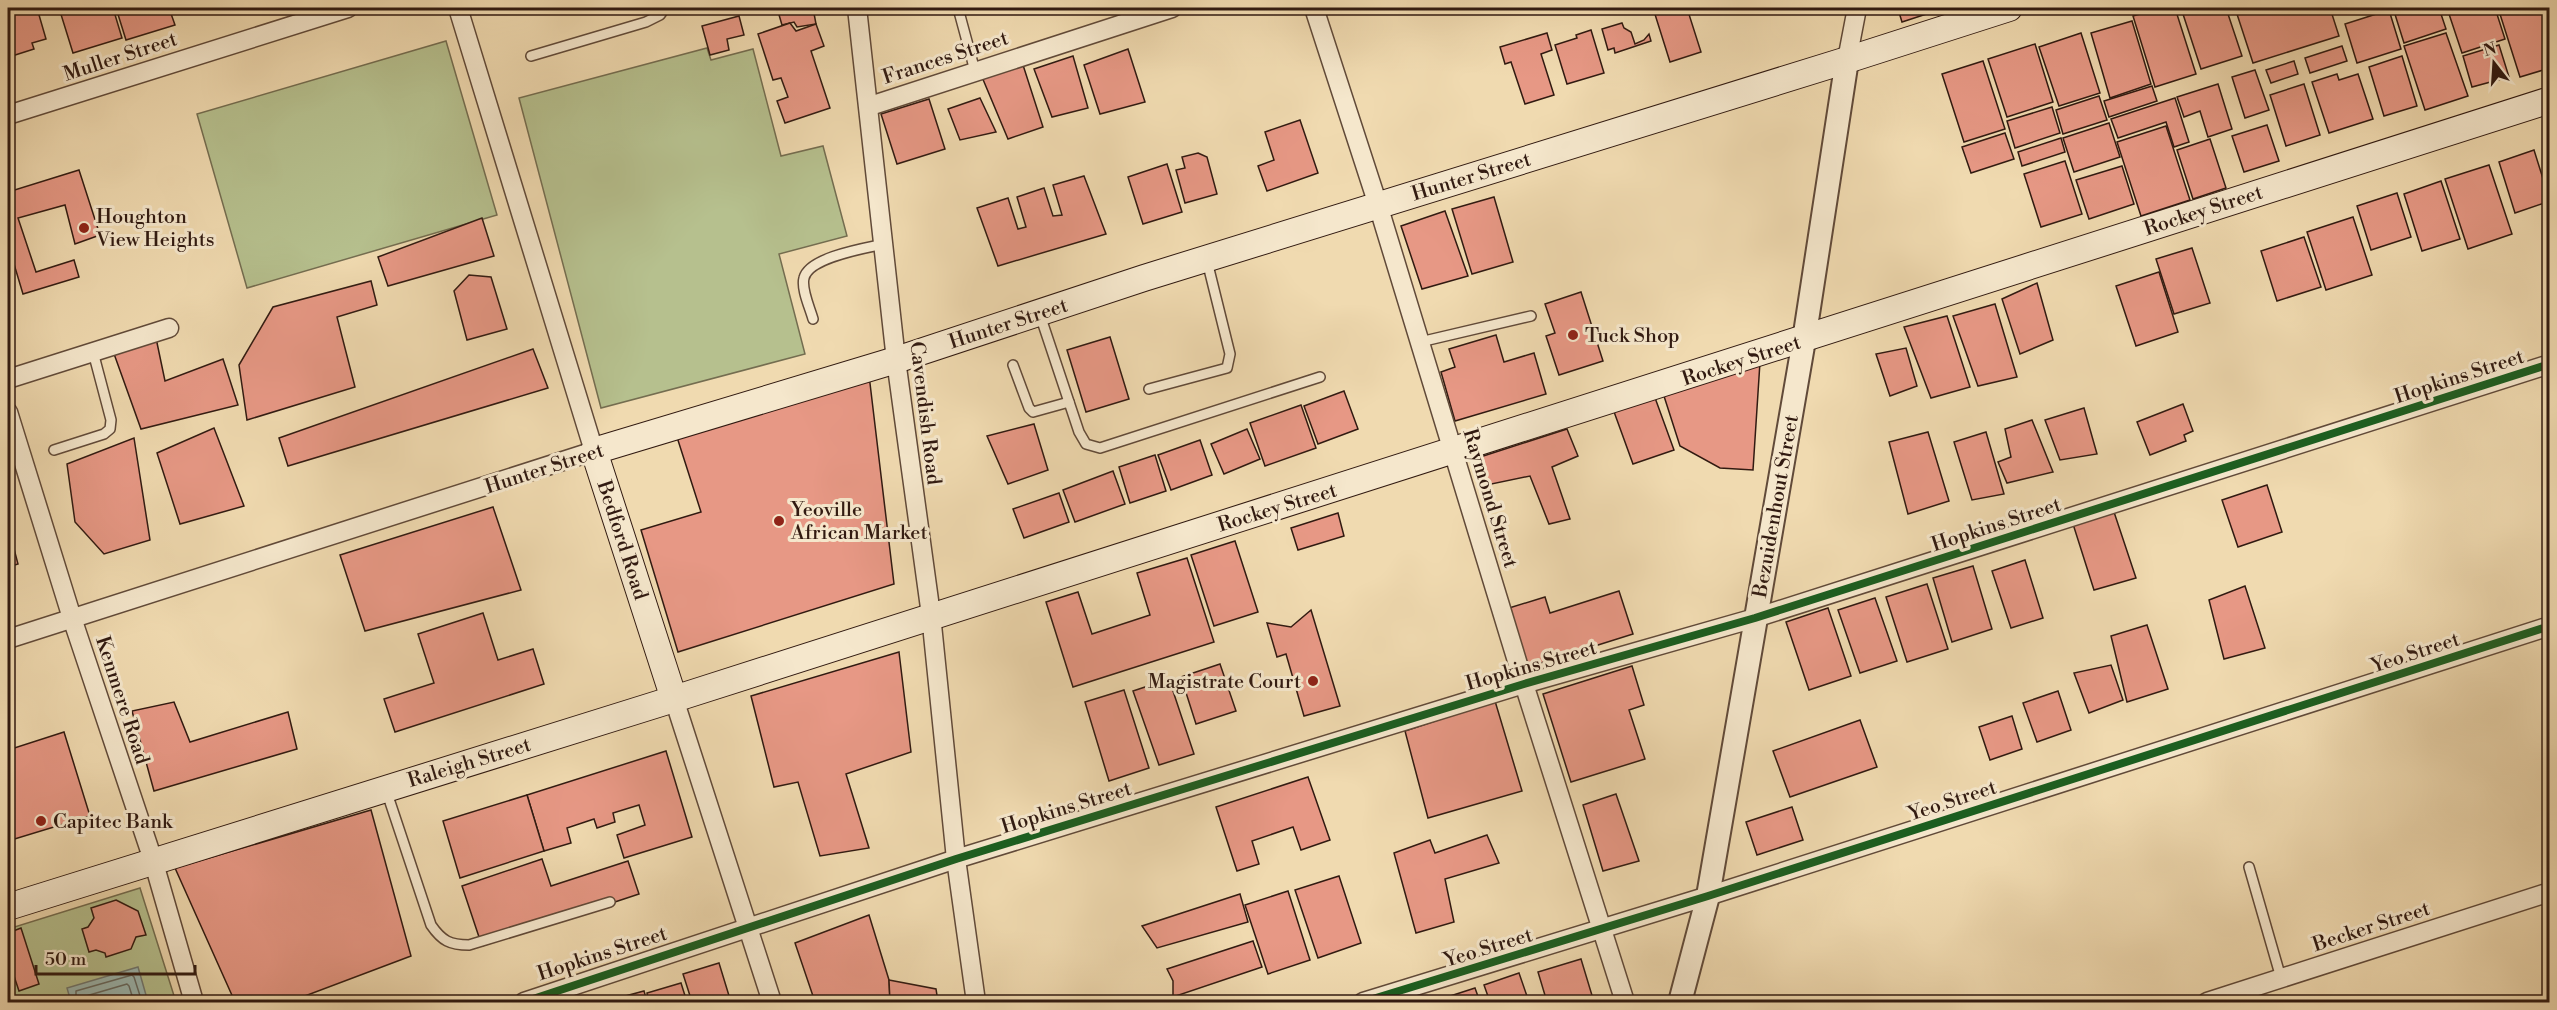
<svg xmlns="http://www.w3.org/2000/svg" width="2557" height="1010" viewBox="0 0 2557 1010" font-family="'Libre Bodoni',serif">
	<rect width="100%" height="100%" fill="#f0dab0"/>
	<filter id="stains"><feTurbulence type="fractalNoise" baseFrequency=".00333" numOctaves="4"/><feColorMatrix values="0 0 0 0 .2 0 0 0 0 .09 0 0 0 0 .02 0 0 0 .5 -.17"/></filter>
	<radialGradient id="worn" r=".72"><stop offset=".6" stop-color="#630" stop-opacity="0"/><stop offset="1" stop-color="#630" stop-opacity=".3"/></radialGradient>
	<g fill="#b6c08e" stroke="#746d50" stroke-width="1.5">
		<path d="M446,41L497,215L247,288L197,114Z"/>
		<path d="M707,48L711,60L753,49L781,156L823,146L847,236L779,254L805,354L601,408L519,98Z"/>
		<path d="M140,888L176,1002H8V929Z"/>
	</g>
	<path fill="#9cb9b3" stroke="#717972" stroke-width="1.5" d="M138,967L148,1002H71L67,988Z"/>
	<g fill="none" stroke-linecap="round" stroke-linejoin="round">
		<g stroke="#666a62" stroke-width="1.5">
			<path d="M76,1002V991L132,975L134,977L142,1002"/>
			<path d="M84,1002L86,996L127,984L129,986L134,1002"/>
		</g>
	</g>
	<g fill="#e79885" stroke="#311a11" stroke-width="1.5">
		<path d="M8,8H37L46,39L32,43L34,49L12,56L10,50H8Z"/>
		<path d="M59,8H113L122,38L73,53Z"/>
		<path d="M116,8H169L175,25L126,40Z"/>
		<path d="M713,8H732L714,13Z"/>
		<path d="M777,8H813L816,24L797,27L794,22L782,25Z"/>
		<path d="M1653,8H1668L1669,11L1687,8L1701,52L1670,62Z"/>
		<path d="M1903,8H1942V9L1902,22L1898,9Z"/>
		<path d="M2160,8H2175L2196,74L2155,87L2133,16Z"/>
		<path d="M2181,8H2226L2242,56L2201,69Z"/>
		<path d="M2235,8H2286L2288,13L2305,8H2330L2339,36L2253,63Z"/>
		<path d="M2341,8H2359L2342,13Z"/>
		<path d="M2393,8H2439L2446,29L2404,43Z"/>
		<path d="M2447,8H2495L2505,39L2462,53Z"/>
		<path d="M2511,8H2541L2550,32V68L2520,77L2499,11Z"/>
		<path d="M2389,10L2401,49L2357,63L2345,24Z"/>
		<path d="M739,16L744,35L727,39L729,50L710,55L702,26Z"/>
		<path d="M2132,21L2151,84L2110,98L2091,33Z"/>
		<path d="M790,23L796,31L816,24L824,46L811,51L830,108L785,123L777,101L788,97L781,78L773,80L758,34Z"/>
		<path d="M1622,23L1624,28L1631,32L1635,44L1644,40L1649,34L1651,41L1615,53L1614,48L1608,50L1602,29Z"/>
		<path d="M1591,30L1604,73L1567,84L1555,45L1577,38L1576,35Z"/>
		<path d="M1547,33L1552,50L1541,54L1554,95L1525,104L1511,62L1505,64L1500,47Z"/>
		<path d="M2081,33L2100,93L2059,106L2039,47Z"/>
		<path d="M2446,33L2468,96L2425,110L2404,46Z"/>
		<path d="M2035,44L2053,102L2007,117L1988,59Z"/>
		<path d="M2499,45L2509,77L2472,87L2463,56Z"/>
		<path d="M2342,46L2347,61L2310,73L2305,58Z"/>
		<path d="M1128,49L1145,102L1100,114L1084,65Z"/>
		<path d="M1073,56L1088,108L1052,117L1034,69Z"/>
		<path d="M2402,56L2417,106L2384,116L2369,67Z"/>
		<path d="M1983,61L2005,129L1964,142L1942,74Z"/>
		<path d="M2294,61L2298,74L2271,83L2266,70Z"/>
		<path d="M1023,65L1043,127L1008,139L982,77Z"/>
		<path d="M2255,70L2269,110L2245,118L2232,77Z"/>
		<path d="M2337,74L2339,80L2358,74L2373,119L2329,133L2312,82Z"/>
		<path d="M2218,84L2232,129L2208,137L2200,111L2184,117L2177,97Z"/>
		<path d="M2304,84L2320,135L2286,146L2270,95Z"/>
		<path d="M2152,86L2157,101L2109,117L2104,101Z"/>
		<path d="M2099,96L2107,120L2063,134L2056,110Z"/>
		<path d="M980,98L996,132L960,140L948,109Z"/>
		<path d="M2175,98L2189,142L2174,147L2166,122L2118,138L2111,119Z"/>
		<path d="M929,99L945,149L897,164L881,114Z"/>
		<path d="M2052,107L2060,133L2015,148L2007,121Z"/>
		<path d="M1300,120L1318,173L1267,191L1258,166L1274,160L1265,132Z"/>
		<path d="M2109,123L2120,157L2074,172L2063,138Z"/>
		<path d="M2267,125L2279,161L2244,172L2232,136Z"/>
		<path d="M2166,126L2190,200L2141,216L2117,142Z"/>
		<path d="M2005,133L2014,159L1971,173L1962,147Z"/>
		<path d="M2061,138L2065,152L2022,166L2018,152Z"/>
		<path d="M2210,139L2226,188L2193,199L2177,150Z"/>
		<path d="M2534,150L2550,201L2515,213L2499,162Z"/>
		<path d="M1198,153L1207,157L1217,194L1185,203L1176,170L1185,168L1182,157Z"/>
		<path d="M2065,161L2082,214L2041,227L2024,174Z"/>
		<path d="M1167,164L1182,212L1143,224L1128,177Z"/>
		<path d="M2489,165L2512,234L2468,249L2445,179Z"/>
		<path d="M2122,166L2134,204L2089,219L2076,180Z"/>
		<path d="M79,170L100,235L75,244L65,205L18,218L36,272L74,260L79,277L23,294L8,244V192Z"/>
		<path d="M1084,176L1106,234L998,266L977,208L1008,198L1018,229L1026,227L1017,197L1044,188L1053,216L1062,215L1053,185Z"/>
		<path d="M2441,181L2460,239L2422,251L2404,194Z"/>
		<path d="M2397,193L2411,237L2371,250L2357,206Z"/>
		<path d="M1494,197L1513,262L1472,274L1452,209Z"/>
		<path d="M1445,211L1468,276L1422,289L1401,226Z"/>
		<path d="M2353,217L2372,275L2326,290L2307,232Z"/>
		<path d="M482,218L494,256L388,286L378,257Z"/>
		<path d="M2304,237L2321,287L2277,301L2261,251Z"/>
		<path d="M2192,248L2210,303L2174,314L2156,259Z"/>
		<path d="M2159,272L2178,332L2136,346L2116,286Z"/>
		<path d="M469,275L491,277L507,329L467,340L454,291Z"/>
		<path d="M371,281L377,305L337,317L355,387L247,420L239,365L273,307Z"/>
		<path d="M2037,283L2053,340L2020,354L2002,299Z"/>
		<path d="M1581,292L1603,361L1559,375L1546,336L1555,333L1545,304Z"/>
		<path d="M1995,304L2017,377L1978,386L1953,316Z"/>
		<path d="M1947,316L1970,387L1931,398L1904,327Z"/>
		<path d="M1496,335L1504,362L1534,353L1546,394L1455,421L1441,372L1455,367L1449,349Z"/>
		<path d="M1110,337L1129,399L1086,412L1067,350Z"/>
		<path d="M156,338L165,381L223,359L238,405L141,429L113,351Z"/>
		<path d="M1906,348L1917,386L1890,396L1876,354Z"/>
		<path d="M533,349L548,388L288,466L279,438Z"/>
		<path d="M1760,362L1753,470L1720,468L1680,446L1663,393Z"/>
		<path d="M869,375L894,584L678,652L641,530L701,512L676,434Z"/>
		<path d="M1344,391L1358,429L1318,444L1304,406Z"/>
		<path d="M1654,395L1674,450L1633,464L1613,409Z"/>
		<path d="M2183,404L2193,431L2184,435L2186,441L2150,455L2137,422Z"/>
		<path d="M1301,405L1316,448L1265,466L1250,423Z"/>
		<path d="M2084,408L2097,454L2060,460L2045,420Z"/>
		<path d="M2032,420L2053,472L2007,483L1998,462L2011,457L2005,429Z"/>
		<path d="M1034,424L1048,470L1008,484L987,436Z"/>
		<path d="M214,428L244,506L180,524L157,453Z"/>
		<path d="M1247,429L1260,459L1224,474L1211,444Z"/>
		<path d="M1567,429L1578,456L1552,467L1570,519L1549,524L1530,476L1482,486L1471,460Z"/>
		<path d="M1928,432L1949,501L1908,514L1889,442Z"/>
		<path d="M1986,432L2004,494L1972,500L1954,442Z"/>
		<path d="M134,438L150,540L104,554L75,522L67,464Z"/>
		<path d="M1200,440L1212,475L1171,490L1158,455Z"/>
		<path d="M1155,455L1166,491L1130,503L1119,467Z"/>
		<path d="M1113,471L1125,504L1075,522L1063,490Z"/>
		<path d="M2267,485L2282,532L2238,547L2222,500Z"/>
		<path d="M1059,493L1069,522L1024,538L1013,509Z"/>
		<path d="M493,507L521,590L365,631L340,555Z"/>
		<path d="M2114,512L2136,578L2094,590L2073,524Z"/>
		<path d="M1338,513L1344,536L1298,550L1291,528Z"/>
		<path d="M8,526L18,564L8,567Z"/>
		<path d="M1235,541L1258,612L1214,626L1191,555Z"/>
		<path d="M1187,558L1214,642L1073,687L1046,602L1078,592L1092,634L1150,615L1137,573Z"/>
		<path d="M2025,560L2043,618L2011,628L1992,571Z"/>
		<path d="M1973,566L1992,629L1952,642L1933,578Z"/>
		<path d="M1927,584L1948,649L1907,662L1886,597Z"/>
		<path d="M2245,586L2265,648L2224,659L2209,600Z"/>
		<path d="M1619,591L1633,634L1528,667L1509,608L1545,597L1550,613Z"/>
		<path d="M1875,598L1897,661L1860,673L1838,610Z"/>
		<path d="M1828,608L1851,676L1809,690L1786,622Z"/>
		<path d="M1311,610L1340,706L1304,716L1286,654L1277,657L1267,623L1291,627Z"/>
		<path d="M483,613L498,660L533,649L544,684L395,732L384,699L434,683L418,634Z"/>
		<path d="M2147,625L2168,689L2127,702L2111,636Z"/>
		<path d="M899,652L911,752L846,774L869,848L820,856L798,782L774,787L751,696Z"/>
		<path d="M1220,664L1236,711L1196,724L1181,677Z"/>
		<path d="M2111,665L2123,700L2089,713L2074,673Z"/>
		<path d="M1632,666L1644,705L1629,710L1645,759L1571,782L1543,694Z"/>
		<path d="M1169,679L1194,754L1159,765L1133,691Z"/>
		<path d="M1124,690L1149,768L1109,781L1085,702Z"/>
		<path d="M2058,691L2071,730L2037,742L2023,703Z"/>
		<path d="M1495,701L1522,791L1428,818L1405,731Z"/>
		<path d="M174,702L190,742L288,712L297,749L154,791L132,711Z"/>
		<path d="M2012,716L2022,749L1990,760L1979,727Z"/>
		<path d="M1860,720L1877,767L1790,797L1773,751Z"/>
		<path d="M64,732L90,816L8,841V750Z"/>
		<path d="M666,751L692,837L624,858L617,835L645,825L639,805L613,813L615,822L597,828L594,819L567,828L571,843L544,851L527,795Z"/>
		<path d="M1308,777L1330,840L1301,850L1293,827L1252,841L1259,864L1237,871L1216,807Z"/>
		<path d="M1616,794L1639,861L1603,871L1583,805Z"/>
		<path d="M527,795L544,851L460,878L443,821Z"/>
		<path d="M1792,807L1803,840L1757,855L1746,822Z"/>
		<path d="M371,810L411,956L289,1002H235L175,868Z"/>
		<path d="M1487,835L1499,863L1445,879L1454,922L1416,933L1394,853L1430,840L1435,853Z"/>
		<path d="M542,859L551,886L628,861L639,894L482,946L462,886Z"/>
		<path d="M1339,876L1361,943L1318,958L1295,890Z"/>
		<path d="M1288,891L1310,960L1268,974L1245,905Z"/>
		<path d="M1240,894L1248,922L1157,948L1142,926Z"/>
		<path d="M116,900L138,911L146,935L136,937L131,949L106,957L105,953L96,950L89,952L82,929L88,927L94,918L91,908Z"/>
		<path d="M869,915L889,980L890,1002H815L795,943Z"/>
		<path d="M21,928L39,984L19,991L8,958V933Z"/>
		<path d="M1253,941L1262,967L1173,997V981L1167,969Z"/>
		<path d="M1581,959L1594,1002H1547L1538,972Z"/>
		<path d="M719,963L730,999L717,1002H692L683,974Z"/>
		<path d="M1519,973L1529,1002H1490L1484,985Z"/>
		<path d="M889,980L936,989L938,1002H890Z"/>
		<path d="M681,983L687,1002H649L647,993Z"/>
		<path d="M1475,988L1480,1002H1439L1438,1000Z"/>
		<path d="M644,991L647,1002H603Z"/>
	</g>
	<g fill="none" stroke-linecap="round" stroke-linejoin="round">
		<g stroke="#614a39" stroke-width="12">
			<g id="service">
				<path d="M958,8L975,71"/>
				<path d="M531,56L646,22L660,15L665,8"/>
				<path d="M1040,315L1079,432L1086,444L1100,448L1320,377"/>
				<path d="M813,319C810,308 801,289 804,278C809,257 866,248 884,244"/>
				<path d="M1420,342L1531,316"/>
				<path d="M1013,365L1029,408L1033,412L1069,402"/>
				<path d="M1149,389L1227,368L1230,354L1207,261"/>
				<path d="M54,450L104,434L110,429L111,420L93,352"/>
				<path d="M386,790L431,925C442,941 450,945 469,945L610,902"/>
				<path d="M2249,867L2281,978"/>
			</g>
		</g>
		<g stroke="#614a39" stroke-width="21">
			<g id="minor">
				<path d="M857,8L896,360L931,615L956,859L976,1002"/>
				<path d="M1314,8L1378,205L1524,684L1625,1002"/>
				<path d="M1847,60L1857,8"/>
				<path d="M870,106L1172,8"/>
				<path d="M8,115L348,8"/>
				<path d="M8,379L169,328"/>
				<path d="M8,412L72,618L153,860L194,1002"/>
				<path d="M8,639L594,451L458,8"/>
				<path d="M674,699L772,1002"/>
				<path d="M524,1002L956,859L1524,684L1755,618L2550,364"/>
				<path d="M1363,1002L1708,896L2550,626"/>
				<path d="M2207,1002L2550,892"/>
			</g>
		</g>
		<g stroke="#614a39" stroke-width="26">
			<path id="tertiary" d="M1680,1002L1708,896L1804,340L1847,60"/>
		</g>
		<g stroke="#311a11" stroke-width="28">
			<g id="secondary">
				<path d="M674,699L594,451L896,360L1144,278L1847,60L2009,8"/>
				<path d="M8,907L674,699L2550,100"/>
			</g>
		</g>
		<use href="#service" stroke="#f5e7cc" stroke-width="9"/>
		<use href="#minor" stroke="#f5e7cc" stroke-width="18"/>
		<use href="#tertiary" stroke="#f5e7cc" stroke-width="22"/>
		<use href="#secondary" stroke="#f5e7cc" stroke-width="26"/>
		<g stroke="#f5e7cc" stroke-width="11">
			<g id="cycleway">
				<path d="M524,1002L956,859L1524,684L1755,618L2550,364"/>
				<path d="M1363,1002L1708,896L2550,626"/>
			</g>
		</g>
		<use href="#cycleway" stroke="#1b5e20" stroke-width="8"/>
	</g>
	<g fill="#8f2418" stroke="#f5e7cc" stroke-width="2">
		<circle cx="84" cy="228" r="6"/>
		<circle cx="1573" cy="335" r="6"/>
		<circle cx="779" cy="521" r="6"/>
		<circle cx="1313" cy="681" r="6"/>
		<circle cx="41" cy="821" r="6"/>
	</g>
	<g text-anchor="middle" stroke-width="6" stroke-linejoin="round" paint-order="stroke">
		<g font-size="20" fill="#311a11" stroke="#f5e7cc">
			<text transform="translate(120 56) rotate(-18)" y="7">Muller Street</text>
			<text transform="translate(945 57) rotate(-18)" y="7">Frances Street</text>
			<text transform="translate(1471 176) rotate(-17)" y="7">Hunter Street</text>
			<text transform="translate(2203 210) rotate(-18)" y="7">Rockey Street</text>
			<text transform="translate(1008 323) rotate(-18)" y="7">Hunter Street</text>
			<text transform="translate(1741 360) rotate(-18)" y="7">Rockey Street</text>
			<text transform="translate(2459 376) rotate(-18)" y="7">Hopkins Street</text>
			<text transform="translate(926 413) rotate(83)" y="7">Cavendish Road</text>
			<text transform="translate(544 468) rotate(-18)" y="7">Hunter Street</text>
			<text transform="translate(1491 498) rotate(73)" y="7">Raymond Street</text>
			<text transform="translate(1775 506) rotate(-80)" y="7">Bezuidenhout Street</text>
			<text transform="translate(1277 507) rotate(-17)" y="7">Rockey Street</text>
			<text transform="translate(1996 524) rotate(-18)" y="7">Hopkins Street</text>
			<text transform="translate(623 540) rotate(72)" y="7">Bedford Road</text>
			<text transform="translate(2415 652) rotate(-18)" y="7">Yeo Street</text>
			<text transform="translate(1531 665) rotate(-16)" y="7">Hopkins Street</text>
			<text transform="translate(123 700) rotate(72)" y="7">Kenmere Road</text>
			<text transform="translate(469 762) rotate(-17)" y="7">Raleigh Street</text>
			<text transform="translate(1952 800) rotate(-18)" y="7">Yeo Street</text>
			<text transform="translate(1066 807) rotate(-17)" y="7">Hopkins Street</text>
			<text transform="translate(2371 926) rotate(-18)" y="7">Becker Street</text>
			<text transform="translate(1488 947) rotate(-17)" y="7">Yeo Street</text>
			<text transform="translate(602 953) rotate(-18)" y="7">Hopkins Street</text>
		</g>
		<g font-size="20" fill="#311a11" stroke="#f5e7cc" text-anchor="start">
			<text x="96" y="223">Houghton<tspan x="96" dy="23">View Heights</tspan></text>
			<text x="1585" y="342">Tuck Shop</text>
			<text x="791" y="516">Yeoville<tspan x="791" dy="23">African Market</tspan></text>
			<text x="1301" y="688" text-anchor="end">Magistrate Court</text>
			<text x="53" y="828">Capitec Bank</text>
		</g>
	</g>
	<rect width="2557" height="1010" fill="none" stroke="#f0dab0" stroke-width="30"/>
	<rect x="9" y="9" width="2539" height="992" fill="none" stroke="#311a11" stroke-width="3"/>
	<rect x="15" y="15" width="2527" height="980" fill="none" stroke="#311a11" stroke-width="1.5"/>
	<g transform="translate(2494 63) rotate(343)" stroke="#f5e7cc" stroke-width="4.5" paint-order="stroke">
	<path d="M0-4.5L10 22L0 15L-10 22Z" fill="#311a11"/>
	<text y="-9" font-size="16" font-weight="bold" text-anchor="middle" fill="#311a11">N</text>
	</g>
	<path d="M36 965v9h159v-9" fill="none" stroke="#311a11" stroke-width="3"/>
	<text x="45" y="965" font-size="18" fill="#311a11" stroke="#f5e7cc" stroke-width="4.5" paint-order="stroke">50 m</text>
	<rect width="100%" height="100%" filter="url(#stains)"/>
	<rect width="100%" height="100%" fill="url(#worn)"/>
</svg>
